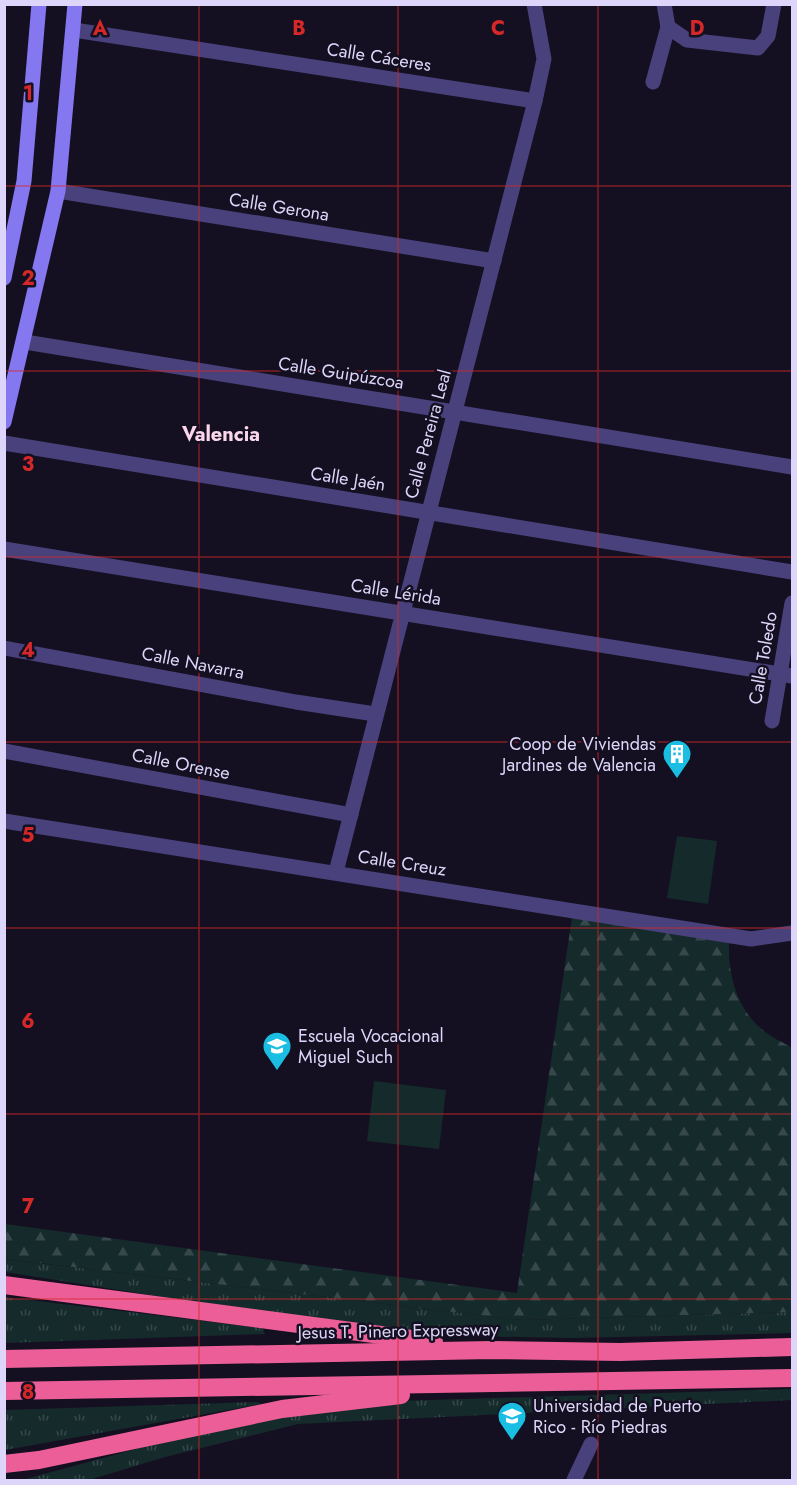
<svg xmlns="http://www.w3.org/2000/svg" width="797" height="1485" viewBox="0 0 797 1485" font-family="Jost,sans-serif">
	<defs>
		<pattern id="grass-tufts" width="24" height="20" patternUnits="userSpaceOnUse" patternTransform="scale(1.5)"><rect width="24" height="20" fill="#142a2b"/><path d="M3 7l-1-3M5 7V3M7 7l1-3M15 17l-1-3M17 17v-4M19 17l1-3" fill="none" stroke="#36484b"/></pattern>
		<pattern id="forest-firs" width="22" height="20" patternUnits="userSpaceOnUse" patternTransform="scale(1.5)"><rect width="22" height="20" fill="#142a2b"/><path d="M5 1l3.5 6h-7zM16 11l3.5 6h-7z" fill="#36484b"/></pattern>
	</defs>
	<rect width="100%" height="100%" fill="#151021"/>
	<g fill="url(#grass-tufts)">
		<path d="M4,1259L521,1320L792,1312V1333L575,1338L459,1336L227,1307L5,1272Z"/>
		<path d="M4,1297L262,1328L265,1334L5,1343Z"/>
		<path d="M792,1389V1400L298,1424L165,1457L89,1480H22L162,1442L298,1411L398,1401Z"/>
		<path d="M257,1402L262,1404L5,1450V1410Z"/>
	</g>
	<path fill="url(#forest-firs)" d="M572,917L729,943C728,975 737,1010 764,1031C772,1038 783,1042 792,1048V1312L521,1320L5,1259V1224L517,1293Z"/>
	<g fill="#142a2b">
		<path d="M677,836L717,841L708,904L667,898Z"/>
		<path d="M374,1081L446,1090L439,1149L367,1141Z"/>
	</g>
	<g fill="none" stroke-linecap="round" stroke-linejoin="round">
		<g stroke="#48417b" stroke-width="15">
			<path d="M668,27L687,40L758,48L768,36L774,4"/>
			<path d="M74,30L535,101"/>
			<path d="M653,82L668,27L664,4"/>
			<path d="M58,191L494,261"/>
			<path d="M25,342L792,467"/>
			<path d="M4,443L792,572"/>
			<path d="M4,549L792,676"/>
			<path d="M4,648L296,702L375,714"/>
			<path d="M772,721L792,603"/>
			<path d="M4,751L351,815"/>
			<path d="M4,821L751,939L792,933"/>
			<path d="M336,872L535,101L544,59L534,4"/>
			<path d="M574,1480L591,1444"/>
		</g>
		<g stroke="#8477ef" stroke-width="15">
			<path d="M4,278L24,181L39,4"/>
			<path d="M4,422L58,191L75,4"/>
		</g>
		<g stroke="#ec5e97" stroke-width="18">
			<path d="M4,1285L434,1342"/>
			<path d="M4,1359L492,1350L620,1352L792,1347"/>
			<path d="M4,1391L792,1378"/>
			<path d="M4,1464L39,1460L282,1409L401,1395"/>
		</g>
	</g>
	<path fill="none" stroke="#d62828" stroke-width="1.5" stroke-opacity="0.55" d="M199,4V1480M398,4V1480M598,4V1480M4,186H792M4,371H792M4,557H792M4,742H792M4,928H792M4,1114H792M4,1299H792"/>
	<defs>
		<g id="building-pin" transform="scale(1.5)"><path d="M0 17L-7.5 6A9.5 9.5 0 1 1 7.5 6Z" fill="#1abee2" stroke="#151021"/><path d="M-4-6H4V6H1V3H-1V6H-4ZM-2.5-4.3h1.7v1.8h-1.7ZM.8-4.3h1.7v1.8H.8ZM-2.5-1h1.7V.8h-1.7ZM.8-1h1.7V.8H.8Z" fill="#fff"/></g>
		<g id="school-pin" transform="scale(1.5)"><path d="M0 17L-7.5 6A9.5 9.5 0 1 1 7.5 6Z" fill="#1abee2" stroke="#151021"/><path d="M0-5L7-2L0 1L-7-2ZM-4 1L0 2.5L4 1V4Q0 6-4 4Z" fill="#fff"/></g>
		<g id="university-pin" transform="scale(1.5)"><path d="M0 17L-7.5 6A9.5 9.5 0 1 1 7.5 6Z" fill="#1abee2" stroke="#151021"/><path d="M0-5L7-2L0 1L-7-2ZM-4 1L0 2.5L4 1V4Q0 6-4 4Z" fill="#fff"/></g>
	</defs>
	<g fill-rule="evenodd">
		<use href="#building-pin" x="677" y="754"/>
		<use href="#school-pin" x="277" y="1046"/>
		<use href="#university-pin" x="512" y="1416"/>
	</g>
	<g text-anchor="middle" stroke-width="5" stroke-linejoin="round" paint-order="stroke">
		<g font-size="18" fill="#ddd6fa" stroke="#151021">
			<text transform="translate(379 57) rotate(9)" y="6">Calle Cáceres</text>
			<text transform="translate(279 207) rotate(9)" y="6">Calle Gerona</text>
			<text transform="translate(341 373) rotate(9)" y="6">Calle Guipúzcoa</text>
			<text transform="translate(428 434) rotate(-75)" y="6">Calle Pereira Leal</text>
			<text transform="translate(348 479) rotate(9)" y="6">Calle Jaén</text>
			<text transform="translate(396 592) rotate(9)" y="6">Calle Lérida</text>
			<text transform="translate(763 658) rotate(-80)" y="6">Calle Toledo</text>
			<text transform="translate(193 663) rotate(11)" y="6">Calle Navarra</text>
			<text transform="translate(181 764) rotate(11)" y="6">Calle Orense</text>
			<text transform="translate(402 863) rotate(9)" y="6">Calle Creuz</text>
			<text transform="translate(398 1331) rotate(-1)" y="6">Jesus T. Pinero Expressway</text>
		</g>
		<g font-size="18" fill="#ddd6fa" stroke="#151021" text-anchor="start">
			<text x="656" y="750" text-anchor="end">Coop de Viviendas<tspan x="656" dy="21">Jardines de Valencia</tspan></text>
			<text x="298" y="1042">Escuela Vocacional<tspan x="298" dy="21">Miguel Such</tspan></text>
			<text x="533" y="1412">Universidad de Puerto<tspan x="533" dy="21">Rico - Río Piedras</tspan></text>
		</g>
		<g font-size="20" font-weight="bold" fill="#fad7eb" stroke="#151021">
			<text x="221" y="441">Valencia</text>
		</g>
	</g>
	<g font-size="20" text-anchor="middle" font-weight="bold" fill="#d62828" stroke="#151021" stroke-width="5" stroke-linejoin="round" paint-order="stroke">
		<text x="100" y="35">A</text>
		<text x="299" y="35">B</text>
		<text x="498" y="35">C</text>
		<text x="697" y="35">D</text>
		<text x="28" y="100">1</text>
		<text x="28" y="285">2</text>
		<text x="28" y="471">3</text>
		<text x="28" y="657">4</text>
		<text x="28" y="842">5</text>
		<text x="28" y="1028">6</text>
		<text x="28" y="1213">7</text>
		<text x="28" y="1399">8</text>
	</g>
	<rect width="797" height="1485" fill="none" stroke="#ddd6fa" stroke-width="12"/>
</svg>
